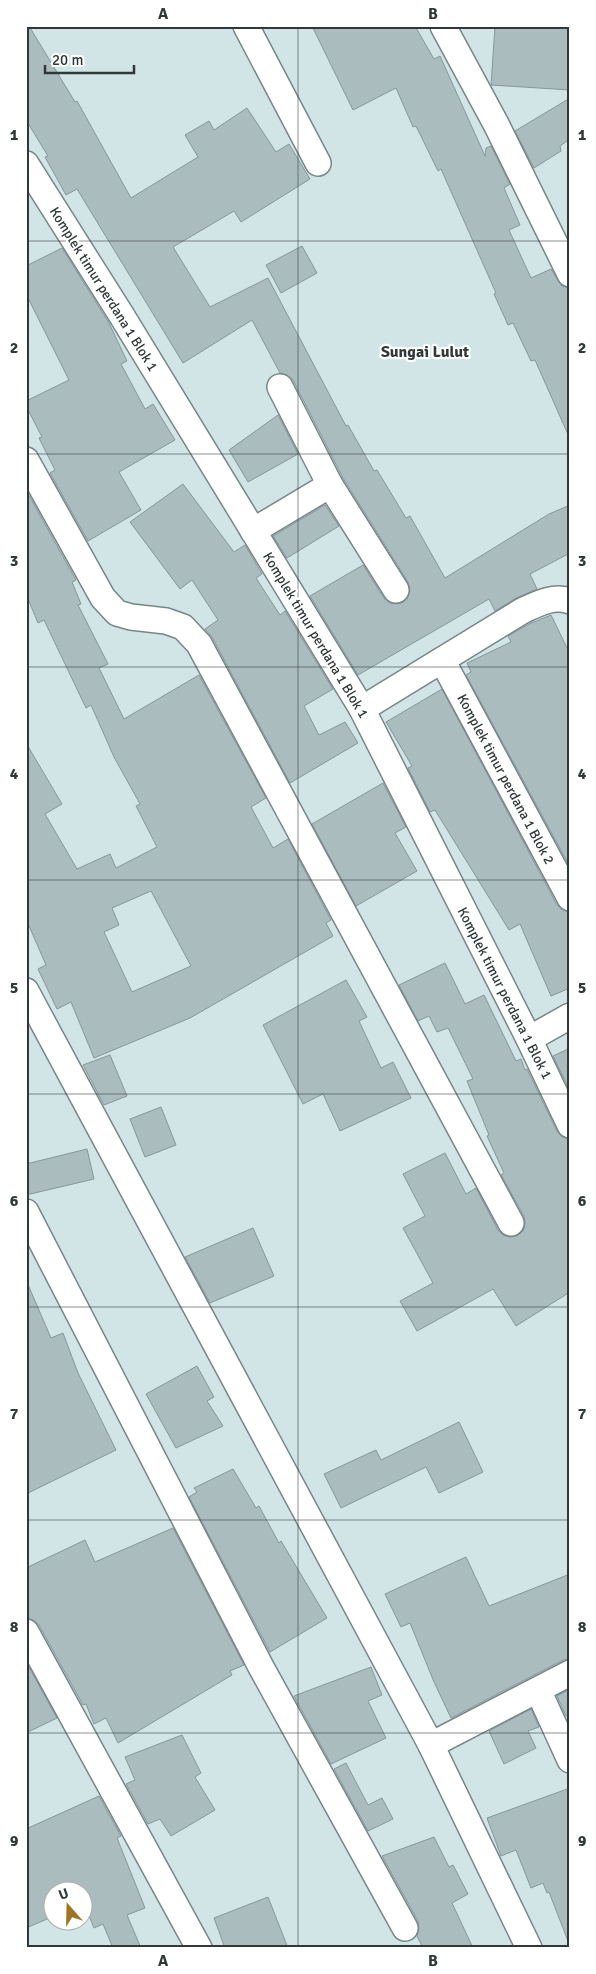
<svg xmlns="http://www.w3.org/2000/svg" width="596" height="1974" viewBox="0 0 596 1974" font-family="Signika,sans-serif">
	<rect width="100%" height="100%" fill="#d1e4e6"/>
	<g fill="#abbcbf" stroke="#869799" fill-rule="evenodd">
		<path d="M26,26H29L75,102L77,101L131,198L198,157L185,135L209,121L214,130L247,108L276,152L289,144L310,179L241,222L234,211L173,247L210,307L268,278L346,426L348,425L374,471L377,470L406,518L410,516L445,578L549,514L570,505V553L530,574L537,589L516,598L495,611L489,599L358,675L310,596L363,565L384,598L390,603L397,604L404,602L408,597L410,590L408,582L343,478L293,380L287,375L280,373L252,320L183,363L77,189L66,195L45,157L48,156L26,120Z"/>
		<path d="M312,26H415L434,59L440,56L485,156L486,148L491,146L510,184L504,188L520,225L509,230L531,278L551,269L562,286L570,288V439L535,360L531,361L513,323L508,325L494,294L496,293L441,169L438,171L416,126L413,127L396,88L353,110Z"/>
		<path d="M495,26H570V90L491,85Z"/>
		<path d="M570,98V139L560,146L561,151L534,168L515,131Z"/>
		<path d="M302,246L317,273L281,293L266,265Z"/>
		<path d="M62,248L109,323L127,361L121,364L145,409L153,404L175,440L119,472L141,510L88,541L50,473L55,470L39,438L42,437L26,406V401L69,380L26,294V266Z"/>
		<path d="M278,415L298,454L248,482L229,450Z"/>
		<path d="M183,484L234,552L245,545L262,574L256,578L280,615L285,611L333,689L304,706L319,735L345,722L358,743L290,783L212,637L205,629L218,620L192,580L180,589L130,522Z"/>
		<path d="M26,490L76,580L72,582L81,604L78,605L108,664L99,668L124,719L199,675L266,798L251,807L273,848L288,839L331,920L326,923L333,936L190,1018L94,1058L71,1002L57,1009L38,969L46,965L26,919V743L62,804L45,814L77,869L110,854L116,868L157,847L136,806L140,804L114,757L91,705L86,708L44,620L38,623L26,594ZM151,891L191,966L132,992L104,932L119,925L112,908Z"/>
		<path d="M325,505L339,526L287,558L273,536Z"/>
		<path d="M551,615L570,654V867L466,675L471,672L467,663L511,642L508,636L529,624Z"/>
		<path d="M442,689L557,905L563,910L570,912V988L551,996L520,924L509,930L435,810L430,812L408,768L412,766L386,722Z"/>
		<path d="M383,783L406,827L395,833L417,871L356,906L312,824Z"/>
		<path d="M445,963L465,1004L484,995L516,1061L521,1059L525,1070L527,1069L557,1131L562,1137L570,1139V1292L516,1326L493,1289L417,1331L400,1301L433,1283L403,1228L425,1216L403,1174L445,1153L466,1194L476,1188L498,1230L503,1235L510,1237L517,1236L523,1231L525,1224L524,1216L501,1175L504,1173L487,1136L489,1135L467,1081L473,1079L448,1028L437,1032L429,1016L418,1021L399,985Z"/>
		<path d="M346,980L367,1017L359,1021L381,1068L393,1062L411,1098L340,1131L323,1094L303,1104L263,1025Z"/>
		<path d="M570,1048V1091L553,1056Z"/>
		<path d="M110,1055L127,1096L104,1105L83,1065Z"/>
		<path d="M161,1107L176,1145L145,1157L130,1119Z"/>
		<path d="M87,1149L94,1179L26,1195V1164Z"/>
		<path d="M253,1228L274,1276L210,1303L185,1257Z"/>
		<path d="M26,1280L51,1338L63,1333L78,1373L116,1450L26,1494Z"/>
		<path d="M197,1366L214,1397L207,1401L223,1426L176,1448L146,1394Z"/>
		<path d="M459,1422L483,1472L439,1493L426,1467L341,1508L324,1474L376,1450L381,1460Z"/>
		<path d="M233,1469L256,1508L259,1506L279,1543L281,1541L327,1618L270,1652L189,1497L197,1492L194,1488Z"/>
		<path d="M173,1528L244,1665L230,1671L232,1675L118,1743L106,1718L94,1724L86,1704L83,1705L39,1625L33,1620L26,1618V1568L85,1540L95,1562Z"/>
		<path d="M466,1557L489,1606L570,1574V1659L563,1660L451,1718L434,1682L410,1623L401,1627L385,1594Z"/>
		<path d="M26,1662L57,1718L26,1733Z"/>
		<path d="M371,1667L382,1695L368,1701L386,1738L331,1764L294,1696Z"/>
		<path d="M570,1689V1715L566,1716L557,1696Z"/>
		<path d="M531,1709L539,1727L528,1731L536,1748L504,1764L489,1731Z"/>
		<path d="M182,1735L201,1773L195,1777L215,1810L171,1836L160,1819L148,1824L126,1784L135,1780L125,1757Z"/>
		<path d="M346,1763L368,1805L382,1798L393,1819L368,1831L334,1769Z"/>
		<path d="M570,1788V1941H568L549,1892L547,1893L543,1883L531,1888L516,1850L501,1856L487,1818Z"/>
		<path d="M99,1796L121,1836L117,1838L145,1908L127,1915L141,1948H113L103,1924L94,1928L84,1903L82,1904V1892H52V1917L26,1928V1829Z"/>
		<path d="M434,1837L449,1867L453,1865L468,1894L452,1903L473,1948H423L417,1936L419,1929L418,1921L382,1856Z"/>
		<path d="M268,1897L288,1948H225L214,1918Z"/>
	</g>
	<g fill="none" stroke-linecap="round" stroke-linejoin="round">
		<g stroke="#768789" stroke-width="28">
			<g id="street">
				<path d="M246,26L318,163"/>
				<path d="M443,26L496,124L570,274"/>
				<path d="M26,164L122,316L362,709L529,1039L570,1125"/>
				<path d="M280,387L330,485L396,590"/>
				<path d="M26,460L103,598L117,613L131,617L166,621L183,627L199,644L511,1223"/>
				<path d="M253,531L330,485"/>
				<path d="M442,660L570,898"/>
				<path d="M362,709L522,611C537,604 553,595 570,601"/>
				<path d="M26,991L431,1745L529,1948"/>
				<path d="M529,1039L570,1016"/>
				<path d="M26,1212L261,1667L405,1928"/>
				<path d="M26,1632L199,1948"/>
				<path d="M538,1690L570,1760"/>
				<path d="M431,1745L570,1673"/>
			</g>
		</g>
		<use href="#street" stroke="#fff" stroke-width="25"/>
	</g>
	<path fill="none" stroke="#303838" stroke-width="1" stroke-opacity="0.55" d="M298,26V1948M26,241H570M26,454H570M26,667H570M26,880H570M26,1094H570M26,1307H570M26,1520H570M26,1733H570"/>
	<g text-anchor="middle" stroke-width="4.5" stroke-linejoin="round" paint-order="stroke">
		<g font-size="14" fill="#303838" stroke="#fff">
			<text transform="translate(104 289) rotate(58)" y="5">Komplek timur perdana 1 Blok 1</text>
			<text transform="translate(316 635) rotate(59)" y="5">Komplek timur perdana 1 Blok 1</text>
			<text transform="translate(506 779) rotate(62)" y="5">Komplek timur perdana 1 Blok 2</text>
			<text transform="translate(505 993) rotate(63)" y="5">Komplek timur perdana 1 Blok 1</text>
		</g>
		<g font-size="16" font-weight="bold" fill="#303838" stroke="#fff">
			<text x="425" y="357">Sungai Lulut</text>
		</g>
	</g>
	<rect width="596" height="1974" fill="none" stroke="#ffffff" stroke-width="55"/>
	<g transform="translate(68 1906) rotate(340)"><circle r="24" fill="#ffffff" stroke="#acafaf"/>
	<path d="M0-4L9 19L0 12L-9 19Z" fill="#a07424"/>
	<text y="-8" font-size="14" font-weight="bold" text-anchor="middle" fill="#303838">U</text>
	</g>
	<path d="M45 65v8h89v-8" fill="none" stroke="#303838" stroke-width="2.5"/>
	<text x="52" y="65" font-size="15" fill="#303838" stroke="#ffffff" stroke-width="4" paint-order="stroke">20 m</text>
	<rect x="28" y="28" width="540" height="1918" fill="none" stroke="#303838" stroke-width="2"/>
	<g font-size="16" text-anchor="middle" font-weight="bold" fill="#303838">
		<text x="163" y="19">A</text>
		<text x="433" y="19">B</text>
		<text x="14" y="140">1</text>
		<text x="582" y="140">1</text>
		<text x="14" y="353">2</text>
		<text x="582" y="353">2</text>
		<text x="14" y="566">3</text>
		<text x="582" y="566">3</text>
		<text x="14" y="779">4</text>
		<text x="582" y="779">4</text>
		<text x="14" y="993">5</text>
		<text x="582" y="993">5</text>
		<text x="14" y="1206">6</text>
		<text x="582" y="1206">6</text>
		<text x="14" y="1419">7</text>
		<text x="582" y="1419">7</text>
		<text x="14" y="1632">8</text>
		<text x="582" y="1632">8</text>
		<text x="14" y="1846">9</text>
		<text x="582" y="1846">9</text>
		<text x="163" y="1966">A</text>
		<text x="433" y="1966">B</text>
	</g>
</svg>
